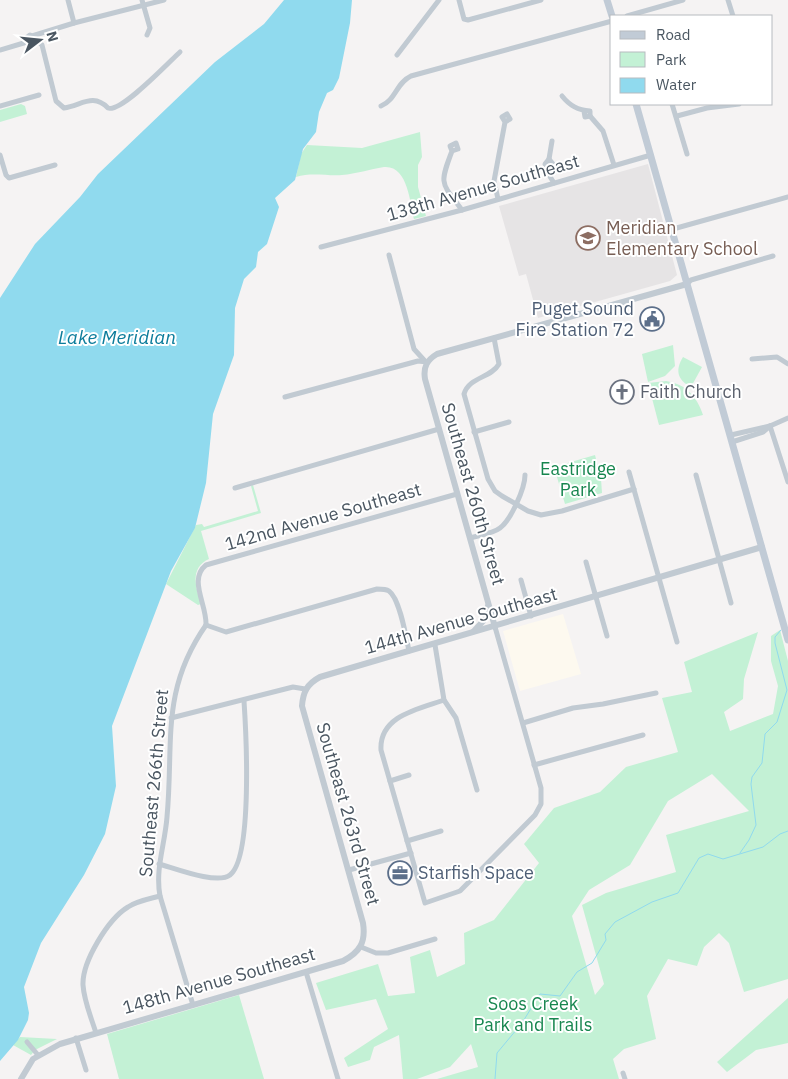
<svg xmlns="http://www.w3.org/2000/svg" width="788" height="1079" viewBox="0 0 788 1079" font-family="'IBM Plex Sans',sans-serif">
	<rect width="100%" height="100%" fill="#f5f3f3"/>
	<path fill="#fdf9ef" d="M563,614L581,674L520,691L503,631Z"/>
	<path fill="#e6e4e5" d="M648,164L677,275L670,281L538,318L526,274L519,276L499,206Z"/>
	<g fill="#c3f1d5" fill-rule="evenodd">
		<path d="M21,104L25,106L27,114L0,122V110Z"/>
		<path d="M420,132L422,157L418,165V187L426,216L414,219C410,203 408,165 384,167C370,169 356,174 342,175C326,176 311,172 296,177L301,154L307,145L362,148Z"/>
		<path d="M673,345L675,366L665,376L648,382L642,354Z"/>
		<path d="M683,357L702,367L691,387C677,380 675,370 683,357Z"/>
		<path d="M666,381C686,384 697,397 703,415L659,425L648,383Z"/>
		<path d="M595,455L601,479L602,493L565,504L554,467Z"/>
		<path d="M253,485L261,513L201,531L209,559C189,568 196,588 201,604L198,605L166,584L196,525L202,524L204,527L258,511L251,486Z"/>
		<path d="M780,630L788,661V979L744,992L729,943L719,933L704,947L697,966L668,959L647,996L656,1039L624,1049L613,1059L619,1079H437L478,1067L471,1044L450,1067L417,1079H403L399,1035L374,1047L370,1060L348,1067L344,1058L388,1029L376,999L326,1010L316,983L378,964L388,996L415,993L410,957L430,950L437,977L465,964L464,933L494,920L539,863L524,844L554,808L600,792L626,767L678,752L662,698L692,692L684,662L758,632L744,679L743,699L724,712L730,731L773,714L778,686L771,661V636ZM712,774L749,811L666,835L676,872L606,893L582,905L604,984L595,995L572,916L589,890L630,865L668,801Z"/>
		<path d="M239,995L264,1079H119L107,1034Z"/>
		<path d="M788,998V1043L756,1050L727,1072L717,1062Z"/>
		<path d="M20,1037L57,1039L35,1050L31,1055L13,1045Z"/>
	</g>
	<path fill="#90daee" d="M284,0H352L350,23L339,78L333,90L327,93L319,112L316,132L303,149L295,180L275,198L279,207L267,244L258,252L256,267L244,279L235,308L234,355L213,414L206,483L195,528L171,571L112,726L116,786L105,834L84,875L41,943L24,987L29,1013L28,1020L18,1040L0,1061V298L35,244L80,197L98,174L215,62L264,24Z"/>
	<g fill="none" stroke-linecap="round" stroke-linejoin="round">
		<g stroke="#90daee" stroke-width="1">
			<path d="M740,853L749,840L756,825L751,784L752,777L762,763L765,734L777,722L787,690L775,643V637L781,630"/>
			<path d="M495,1079L497,1053L522,1023L540,994L560,996L577,972L592,963L606,940L605,934L615,922L652,902L678,893L699,858L708,854L723,859L763,847L780,834L788,831"/>
		</g>
		<g stroke="#c1cad2" stroke-width="5">
			<path d="M68,0L74,23"/>
			<path d="M142,0L150,28L147,35"/>
			<path d="M459,0L464,19L468,20L541,0"/>
			<path d="M728,0L733,16"/>
			<path d="M627,16L683,0"/>
			<path d="M32,36L74,23L164,0"/>
			<path d="M33,39L29,43L25,39L30,35L42,45L56,101L64,108C82,105 93,93 108,108C121,113 169,62 180,52"/>
			<path d="M0,50L27,42"/>
			<path d="M397,55L439,0"/>
			<path d="M562,96C570,106 578,110 590,111V116L585,117L584,111"/>
			<path d="M672,104L687,154"/>
			<path d="M0,106L39,95"/>
			<path d="M381,106C396,100 396,83 411,76L612,21"/>
			<path d="M590,116L603,131L614,165"/>
			<path d="M677,116L707,108L739,104"/>
			<path d="M452,151L450,146L456,143L458,149L452,151C439,185 441,182 462,210"/>
			<path d="M0,155L6,175L9,178L55,165"/>
			<path d="M549,159L552,141"/>
			<path d="M548,167L553,164L549,159L545,164L548,167L549,175L554,183"/>
			<path d="M498,199L494,181L505,122L502,117L507,114L510,119L505,122"/>
			<path d="M673,229L788,197"/>
			<path d="M321,247L462,210L651,155"/>
			<path d="M389,255L414,349L424,360"/>
			<path d="M687,284L691,280L773,256"/>
			<path d="M494,338L499,364C491,378 469,377 464,394L488,479L495,491L502,496L528,511L541,515L562,511L634,489"/>
			<path d="M752,359L777,357L788,364"/>
			<path d="M285,397L418,361L427,362"/>
			<path d="M770,426L788,482"/>
			<path d="M474,432L509,422"/>
			<path d="M731,435L770,426L788,418"/>
			<path d="M732,442L763,432L770,426"/>
			<path d="M629,472L677,642"/>
			<path d="M696,475L731,603"/>
			<path d="M235,488L439,429"/>
			<path d="M470,538C480,535 492,534 500,528C511,520 525,488 525,475"/>
			<path d="M586,562L607,636"/>
			<path d="M521,580L531,616"/>
			<path d="M206,625C207,605 188,579 206,565L457,494"/>
			<path d="M206,625L226,632L377,589C381,589 386,589 389,591C400,599 406,637 409,651"/>
			<path d="M435,645L444,700L456,718L477,790"/>
			<path d="M444,700C418,709 379,716 381,750L425,903L460,891L535,815L541,804V788L495,627"/>
			<path d="M171,718L293,687L305,689"/>
			<path d="M523,723L573,708L603,704L656,693"/>
			<path d="M534,765L643,735"/>
			<path d="M390,781L409,775"/>
			<path d="M407,841L441,831"/>
			<path d="M159,864C174,868 217,885 230,875C253,857 246,731 244,701"/>
			<path d="M349,870L411,853"/>
			<path d="M361,947L376,953H388L435,939"/>
			<path d="M306,972L338,1079"/>
			<path d="M193,1005L160,896C155,869 165,844 167,817C174,742 160,691 206,625"/>
			<path d="M96,1033C91,1017 84,1001 83,985C82,962 108,919 128,907C137,901 149,899 160,896"/>
			<path d="M76,1038L86,1070"/>
			<path d="M27,1042L38,1055"/>
			<path d="M623,1073L625,1079"/>
		</g>
		<g stroke="#c1cad2" stroke-width="6">
			<path d="M495,627L425,379C423,367 427,360 437,354L687,284"/>
			<path d="M474,631L485,619L488,606"/>
			<path d="M21,1079L33,1059L60,1044L343,961C360,952 366,942 363,923L302,706C303,692 307,684 320,677L762,547"/>
		</g>
		<g stroke="#c1cbd6" stroke-width="7">
			<path d="M607,0L612,16"/>
			<path d="M636,104L788,640"/>
		</g>
	</g>
	<defs>
		<g id="school-ring" transform="scale(1.25)"><circle r="9.5" fill="#fff" stroke="#8d6e63" stroke-width="1.5"/><path d="M0-5L7-2L0 1L-7-2ZM-4 1L0 2.5L4 1V4Q0 6-4 4Z" fill="#8d6e63"/></g>
		<g id="civic-ring" transform="scale(1.25)"><circle r="9.5" fill="#fff" stroke="#5c6f8a" stroke-width="1.5"/><path d="M-.6-6.5H3V-4.5H.6V-3L4-1V1h2V6H-6V1h2V-1L-.6-3ZM-1.2 2.5V6h2.4V2.5Z" fill="#5c6f8a"/></g>
		<g id="church-ring" transform="scale(1.25)"><circle r="9.5" fill="#fff" stroke="#6b7280" stroke-width="1.5"/><path d="M-1.2-6h2.4v3.5h3.3v2.4h-3.3V6h-2.4V-.1h-3.3v-2.4h3.3Z" fill="#6b7280"/></g>
		<g id="office-ring" transform="scale(1.25)"><circle r="9.5" fill="#fff" stroke="#5c6f8a" stroke-width="1.5"/><path d="M-6-3h4V-5.5h4V-3h4V5H-6ZM-1-4.5V-3h2v-1.5ZM-6 0V1H6V0Z" fill="#5c6f8a"/></g>
	</defs>
	<g fill-rule="evenodd">
		<use href="#school-ring" x="588" y="238"/>
		<use href="#civic-ring" x="652" y="319"/>
		<use href="#church-ring" x="622" y="392"/>
		<use href="#office-ring" x="400" y="873"/>
	</g>
	<g text-anchor="middle" stroke-width="4" stroke-linejoin="round" paint-order="stroke">
		<g font-size="18" fill="#4a5661" stroke="#fff">
			<text transform="translate(483 188) rotate(-16)" y="6">138th Avenue Southeast</text>
			<text transform="translate(473 494) rotate(74)" y="6">Southeast 260th Street</text>
			<text transform="translate(323 517) rotate(-16)" y="6">142nd Avenue Southeast</text>
			<text transform="translate(461 621) rotate(-16)" y="6">144th Avenue Southeast</text>
			<text transform="translate(154 783) rotate(-85)" y="6">Southeast 266th Street</text>
			<text transform="translate(348 814) rotate(74)" y="6">Southeast 263rd Street</text>
			<text transform="translate(219 981) rotate(-16)" y="6">148th Avenue Southeast</text>
		</g>
		<g font-size="18" fill="#785e54" stroke="#fff" text-anchor="start">
			<text x="606" y="234">Meridian<tspan x="606" dy="21">Elementary School</tspan></text>
		</g>
		<g font-size="18" fill="#4e5e75" stroke="#fff" text-anchor="end">
			<text x="634" y="315">Puget Sound<tspan x="634" dy="21">Fire Station 72</tspan></text>
			<text x="418" y="879" text-anchor="start">Starfish Space</text>
		</g>
		<g font-size="18" fill="#5b616d" stroke="#fff" text-anchor="start">
			<text x="640" y="398">Faith Church</text>
		</g>
		<g font-size="18" fill="#17864f" stroke="#fff">
			<text x="578" y="475">Eastridge<tspan x="578" dy="21">Park</tspan></text>
			<text x="533" y="1010">Soos Creek<tspan x="533" dy="21">Park and Trails</tspan></text>
		</g>
		<g font-size="19" font-style="italic" fill="#0c7c9b" stroke="#fff">
			<text x="117" y="344">Lake Meridian</text>
		</g>
	</g>
	<rect x="610" y="15" width="162" height="90" fill="#ffffff" stroke="#b7bbc0"/>
	<rect x="620" y="31" width="25" height="8" fill="#c1cbd6" stroke="#b7bbc0"/>
	<text x="656" y="40" font-size="15" fill="#4a5661">Road</text>
	<rect x="620" y="52" width="25" height="15" fill="#c3f1d5" stroke="#b7bbc0"/>
	<text x="656" y="65" font-size="15" fill="#4a5661">Park</text>
	<rect x="620" y="78" width="25" height="15" fill="#90daee" stroke="#b7bbc0"/>
	<text x="656" y="90" font-size="15" fill="#4a5661">Water</text>
	<g transform="translate(40 40) rotate(74)" stroke="#ffffff" stroke-width="4" paint-order="stroke">
	<path d="M0-4L9 19L0 12L-9 19Z" fill="#4a5661"/>
	<text y="-8" font-size="14" font-weight="bold" text-anchor="middle" fill="#4a5661">N</text>
	</g>
</svg>
